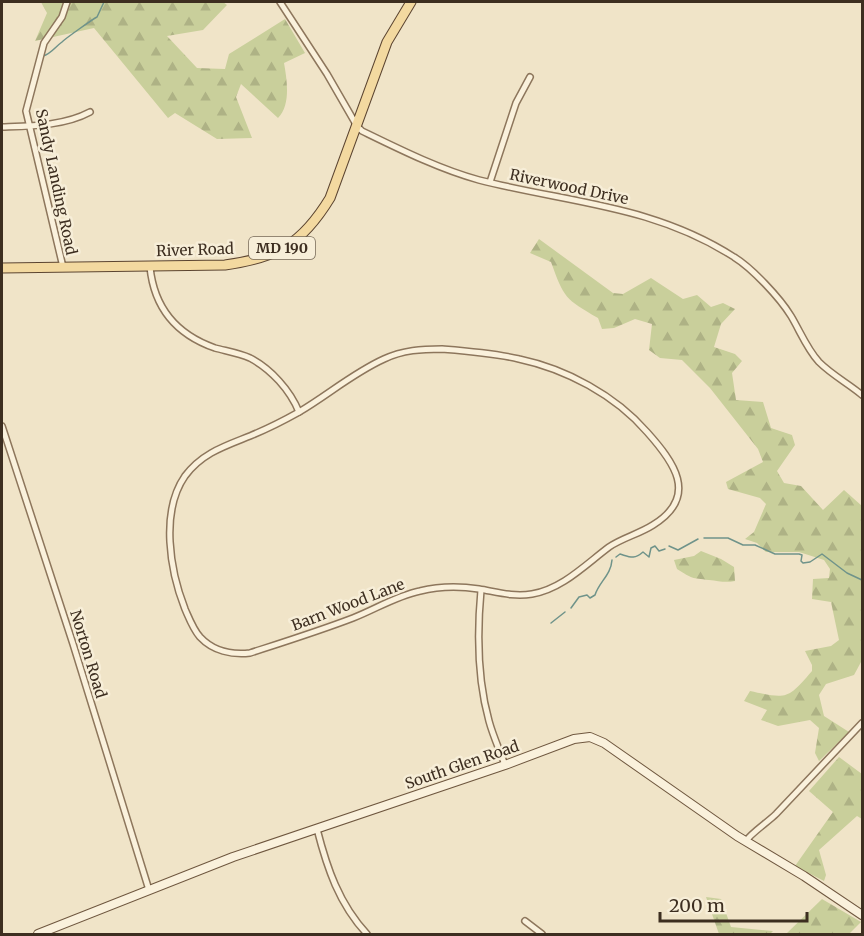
<svg xmlns="http://www.w3.org/2000/svg" width="864" height="936" viewBox="0 0 864 936" font-family="Merriweather,serif">
	<defs>
		<pattern id="forest-firs" width="22" height="20" patternUnits="userSpaceOnUse" patternTransform="scale(1.5)"><rect width="22" height="20" fill="#c9cf9b"/><path d="M5 1l3.5 6h-7zM16 11l3.5 6h-7z" fill="#aeb285"/></pattern>
	</defs>
	<rect width="100%" height="100%" fill="#f0e4c8"/>
	<g fill="url(#forest-firs)">
		<path d="M41,2H152L154,3L159,2H223L227,5L203,30L167,36L197,68L225,69L229,54L285,19L305,53L284,63C287,80 291,105 278,118L241,84L236,97L252,138L217,139L175,113L168,118L94,28L35,41L47,13Z"/>
		<path d="M539,239L613,293L623,294L651,278L683,299L697,295L711,307L723,303L735,309L721,324L714,347L735,354L742,361L732,373L736,400L763,402L771,428L792,435L795,445L777,471L784,483L801,486L823,510L844,490L862,506L861,662L854,675L826,684L819,695L824,716L849,732L819,761L815,753L819,728L810,720L778,726L761,720L767,710L744,701L750,691C787,699 787,700 812,671V665L805,651L831,646L839,640L831,602L812,599L813,579L829,578L830,569L824,560L799,552H766L757,543L745,539L754,532L766,504L760,498L728,489L726,482L763,462L758,449L710,388L682,360L660,358L649,350L652,324L635,319L614,328L602,329L598,318C565,299 564,298 551,262L530,253Z"/>
		<path d="M701,551L721,559L734,567L735,581C725,583 719,581 709,580C691,578 693,579 677,569L674,560L694,556Z"/>
		<path d="M839,757L862,774V819L857,816L819,850L826,875L824,881L795,866L833,812L809,791Z"/>
		<path d="M706,897L721,899L731,927L773,931L770,934H719Z"/>
		<path d="M822,899L861,922L849,934H786Z"/>
	</g>
	<g fill="none" stroke-linecap="round" stroke-linejoin="round">
		<g stroke="#6f938a" stroke-width="1.5">
			<path d="M43,56C51,54 55,47 62,42C66,38 93,19 97,17L104,2"/>
			<path d="M704,538H728L743,545H755L775,554H799L802,555L801,561L803,563L810,562L822,554L847,573L862,580"/>
			<path d="M669,546L678,550L698,539"/>
			<path d="M616,557L620,554C630,557 634,560 643,552L649,557L651,548L655,546L659,551L665,549"/>
			<path d="M571,608L579,597L587,595L590,598L595,595C599,582 611,575 612,560"/>
			<path d="M551,623L565,612"/>
		</g>
		<g stroke="#8d765c" stroke-width="8">
			<g id="minor">
				<path d="M280,2L327,74L357,126L362,131C399,149 439,169 479,180C569,203 653,205 734,257C752,268 780,298 791,316C800,331 807,349 819,362C832,375 849,384 862,395"/>
				<path d="M2,127C30,126 64,126 90,112"/>
				<path d="M490,182L516,103L530,77"/>
				<path d="M63,267L26,111L44,43L62,17L67,2"/>
				<path d="M150,267C154,307 175,334 215,348C226,351 239,353 250,358C271,369 290,390 299,412"/>
				<path d="M442,349C467,351 494,353 519,359C566,369 615,395 647,432C673,461 700,496 653,525C639,534 622,538 609,547C585,565 562,589 532,594C513,597 497,592 479,589C459,586 440,586 420,591C396,596 376,609 353,618C319,631 284,642 250,653C232,655 213,651 200,637C193,629 189,618 185,609C170,571 160,512 185,476C202,453 225,446 250,436C267,429 283,421 299,412C328,395 353,373 384,359C403,350 422,349 442,349Z"/>
				<path d="M2,426L73,644L149,890"/>
				<path d="M481,590C477,633 477,678 489,721C493,736 500,751 505,765"/>
				<path d="M317,829C327,868 339,904 367,934"/>
				<path d="M746,841C751,833 768,822 776,814L862,723"/>
				<path d="M525,921L542,934"/>
			</g>
		</g>
		<g stroke="#6f573f" stroke-width="10">
			<path id="secondary" d="M38,934L233,857L505,765L574,739L590,737L604,743L737,836L804,876L862,915"/>
		</g>
		<g stroke="#5b4430" stroke-width="11">
			<path id="primary" d="M2,268L225,265C277,258 302,244 330,198L387,42L411,2"/>
		</g>
		<use href="#minor" stroke="#faf1dc" stroke-width="5"/>
		<use href="#secondary" stroke="#faf1dc" stroke-width="8"/>
		<use href="#primary" stroke="#f3d9a0" stroke-width="9"/>
	</g>
	<g text-anchor="middle" stroke-width="5" stroke-linejoin="round" paint-order="stroke">
		<rect fill="#f7eed8" stroke="#756857" stroke-width="1.5" x="249" y="237" width="66" height="22" rx="4.5"/>
		<g font-size="14" font-weight="bold" fill="#3d2e20">
			<text x="282" y="253">MD 190</text>
		</g>
		<g font-size="15" fill="#3d2e20" stroke="#f7eed8">
			<text transform="translate(56 182) rotate(78)" y="5">Sandy Landing Road</text>
			<text transform="translate(569 187) rotate(12)" y="5">Riverwood Drive</text>
			<text transform="translate(195 250) rotate(-2)" y="5">River Road</text>
			<text transform="translate(348 605) rotate(-21)" y="5">Barn Wood Lane</text>
			<text transform="translate(88 654) rotate(73)" y="5">Norton Road</text>
			<text transform="translate(462 765) rotate(-19)" y="5">South Glen Road</text>
		</g>
	</g>
	<rect width="864" height="936" fill="none" stroke="#3d2e20" stroke-width="6"/>
	<path d="M660 912v9h147v-9" fill="none" stroke="#3d2e20" stroke-width="3"/>
	<text x="669" y="912" font-size="18" fill="#3d2e20" stroke="#f7eed8" stroke-width="4.5" paint-order="stroke">200 m</text>
</svg>
